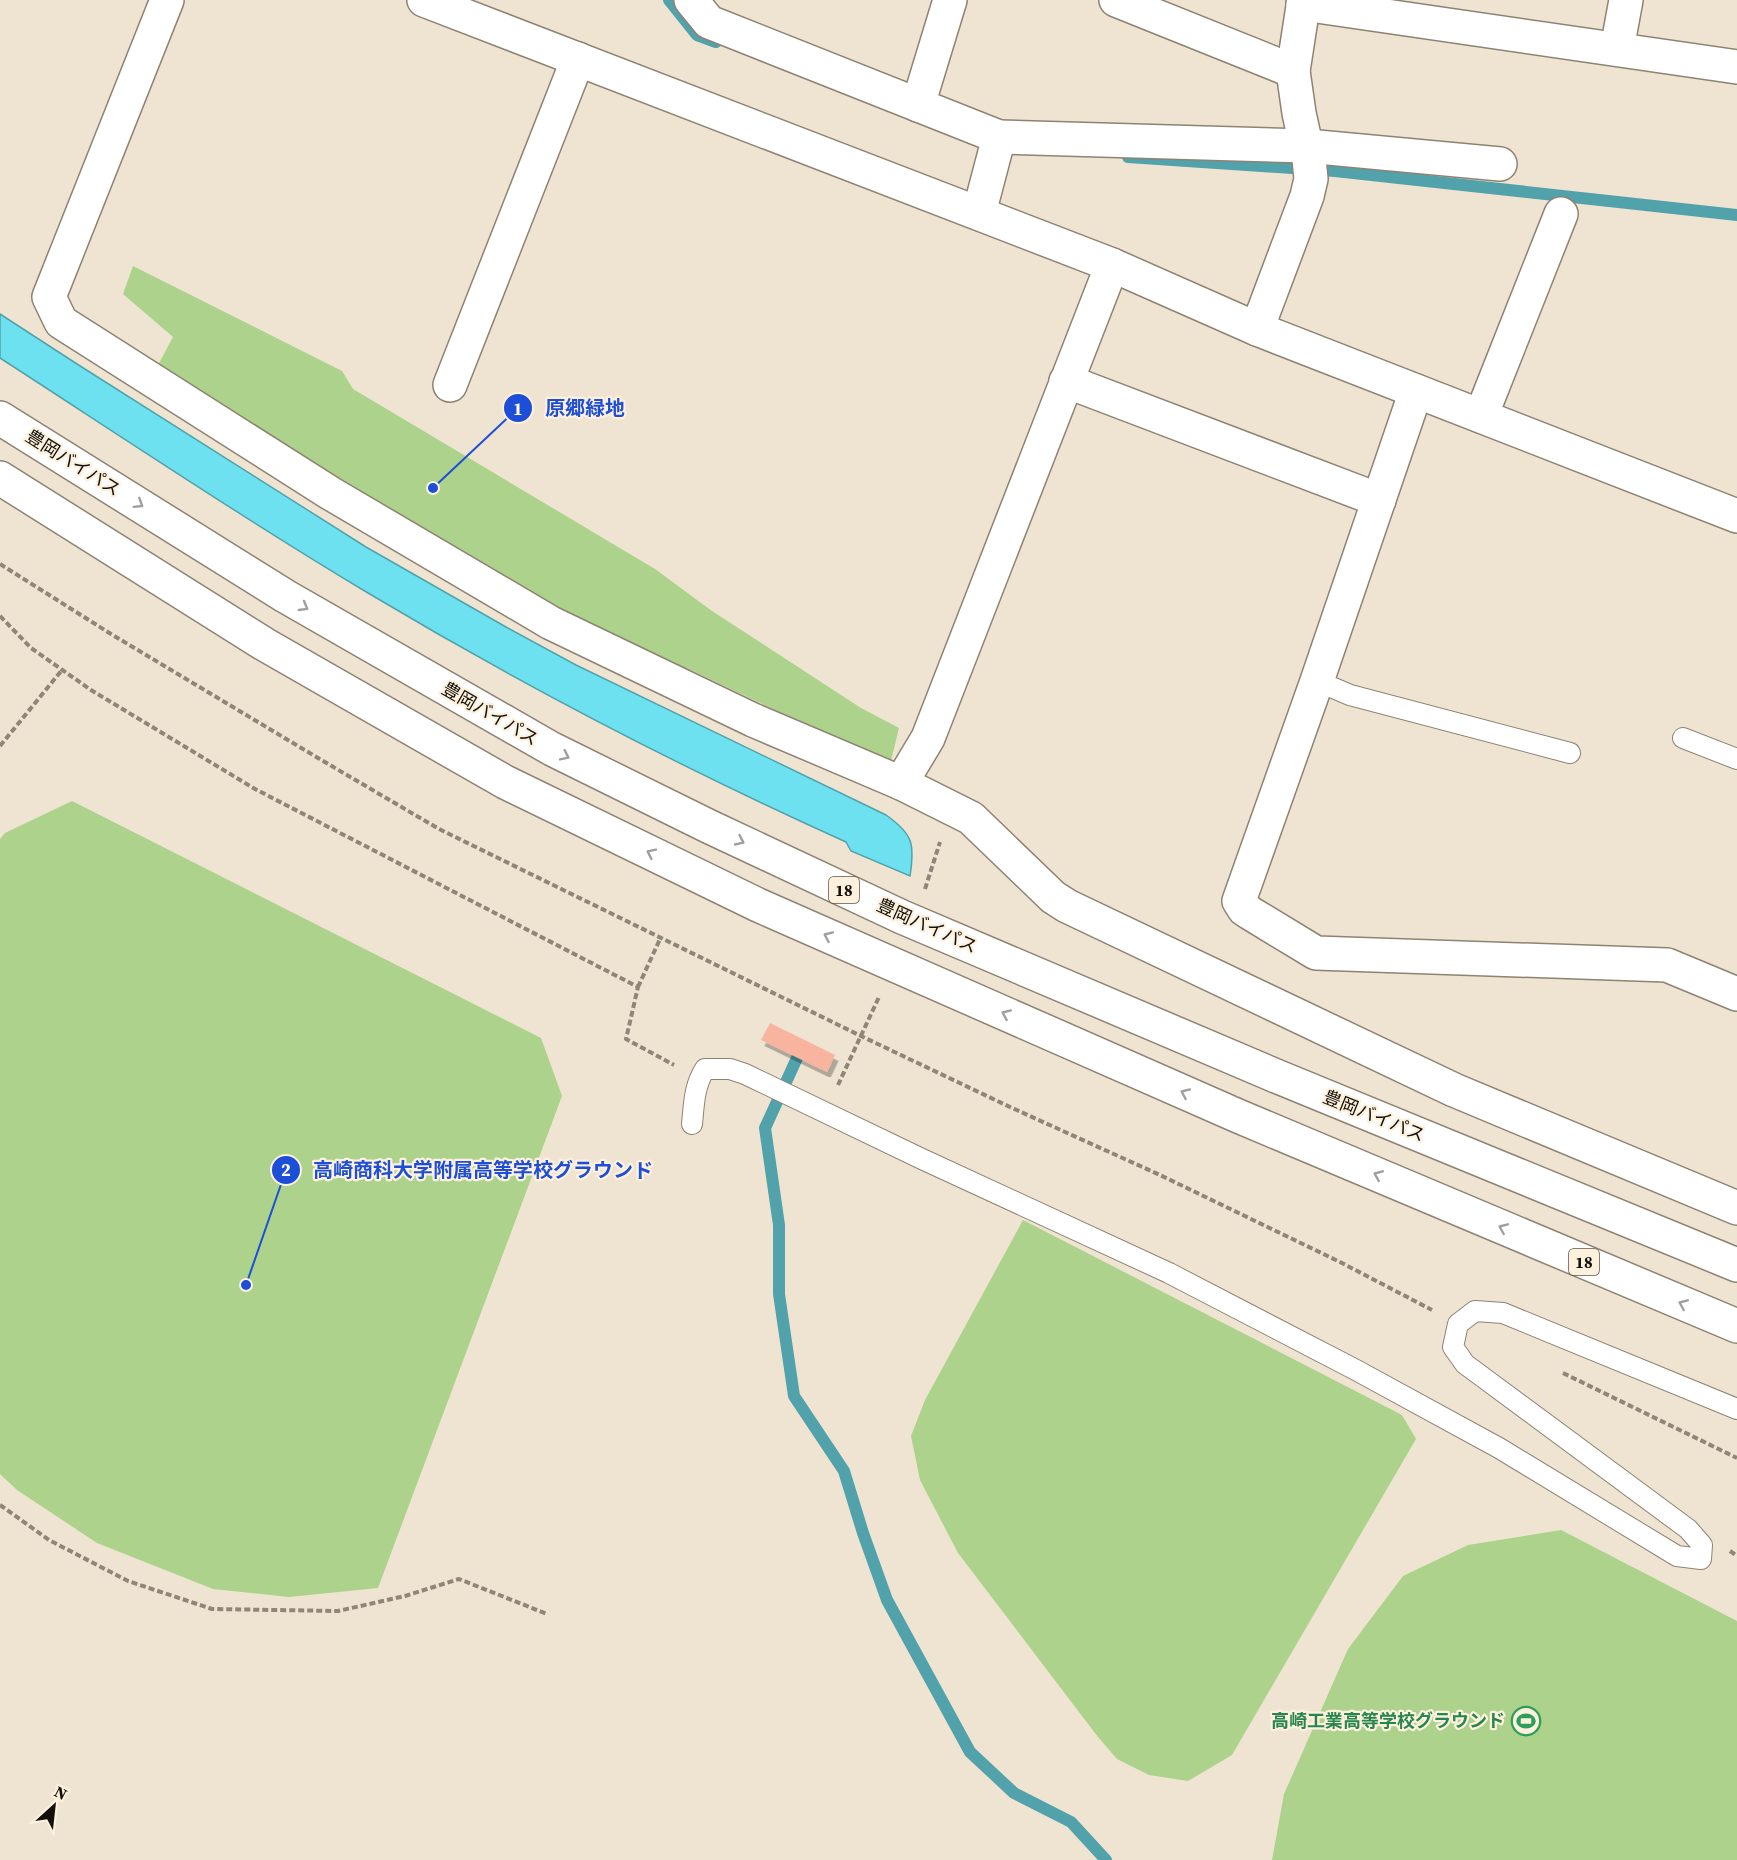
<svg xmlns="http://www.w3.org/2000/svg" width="1737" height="1860" viewBox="0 0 1737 1860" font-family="'Source Serif 4','Noto Sans JP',serif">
	<defs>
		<filter id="shadow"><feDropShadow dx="3.5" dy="6" stdDeviation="0" flood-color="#0004"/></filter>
	</defs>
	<rect width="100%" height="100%" fill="#efe4d1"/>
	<g fill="#acd28c">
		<path d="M133,266L342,371L353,389L655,569L712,611L861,708L899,728L890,765L691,670L683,675L522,589L397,519L157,367L173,337L123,294Z"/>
		<path d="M72,801L541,1038L562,1096L378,1588L289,1597L213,1589L97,1543L17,1490L0,1474V839L5,833Z"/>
		<path d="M1023,1220L1402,1415L1416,1439L1232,1755L1188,1781L1149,1775L1117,1759L1098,1737L958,1553L920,1480L911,1436L925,1400Z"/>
		<path d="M1561,1530L1737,1621V1860H1272L1284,1794L1348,1649L1403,1576L1468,1545Z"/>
	</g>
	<path fill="#6de1f0" stroke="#52a2ab" stroke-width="1.5" d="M0,314L77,364L366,547L506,627L576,665L886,815C913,834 915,844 910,876L851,851L846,842C682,768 522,685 368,593C243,518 122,437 0,358Z"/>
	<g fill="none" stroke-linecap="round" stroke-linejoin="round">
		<g stroke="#52a2ab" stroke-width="12">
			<path d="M669,0L697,35L716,42"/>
			<path d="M1128,157L1335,171L1737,215"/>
			<path d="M797,1058L765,1128L779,1225V1294L794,1396L844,1471L863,1533L887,1600L970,1752L1014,1793L1071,1822L1106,1860"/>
		</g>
	</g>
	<path fill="#f8b49e" filter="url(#shadow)" d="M770,1023L835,1055L827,1072L761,1040Z"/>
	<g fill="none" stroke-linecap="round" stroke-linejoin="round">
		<g stroke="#8e8372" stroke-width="22">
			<g id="service">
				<path d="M1317,681L1350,695L1570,753"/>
				<path d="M1683,738L1737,759"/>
				<path d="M692,1124C694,1104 694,1086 705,1069H730L745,1074L922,1159L1169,1273L1356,1370L1499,1448L1677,1556L1701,1559L1702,1545L1688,1529L1465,1364L1453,1347L1458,1324L1475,1311L1503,1313L1737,1409"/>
			</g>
		</g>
		<g stroke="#8e8372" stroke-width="36">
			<g id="minor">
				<path d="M167,0L49,297L61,322L330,493L551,623L753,720L901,783L971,818L1053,897L1067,906L1454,1090L1737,1208"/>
				<path d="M424,0L1112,265L1257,329L1737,516"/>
				<path d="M691,0L709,22L999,137L979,213"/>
				<path d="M1116,0L1293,71"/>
				<path d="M1303,4L1737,67"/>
				<path d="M1617,49L1626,0"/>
				<path d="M918,105L950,0"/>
				<path d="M999,137L1307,146L1500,164"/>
				<path d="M1257,329L1307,196L1311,179L1309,159L1299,113L1293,71L1304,0"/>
				<path d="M1066,381L1379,500"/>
				<path d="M450,385L578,59"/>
				<path d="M1416,391L1317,681L1239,901L1244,909L1250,913L1316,953L1667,965L1737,994"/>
				<path d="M1481,416L1561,214"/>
				<path d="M901,783L928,738L1112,265"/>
			</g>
		</g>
		<g stroke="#8e8372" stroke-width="36">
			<g id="trunk">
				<path d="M0,418L285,596L552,749L710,827L902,917L1276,1076L1737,1265"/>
				<path d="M0,478L264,644L505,782L758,905L1238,1116L1737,1326"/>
			</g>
		</g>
		<g stroke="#8e8678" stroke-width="4" stroke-dasharray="6 3" stroke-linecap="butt">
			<path d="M0,564L111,634L318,758L439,829L861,1036L1010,1107L1160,1175L1340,1262L1432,1310"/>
			<path d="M0,616L31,648L91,690L255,789L638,987L626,1039L674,1065"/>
			<path d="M0,746L62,670"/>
			<path d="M925,889L940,842"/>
			<path d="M638,987L660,939"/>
			<path d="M838,1085L879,997"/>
			<path d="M1563,1373L1737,1458"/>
			<path d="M0,1505L49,1540L128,1581L212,1609L338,1611L405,1596L459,1579L547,1614"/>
			<path d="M1730,1551L1737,1556"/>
		</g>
		<use href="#service" stroke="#fff" stroke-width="20"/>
		<use href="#minor" stroke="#fff" stroke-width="33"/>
		<use href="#trunk" stroke="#fff" stroke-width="33"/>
	</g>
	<defs><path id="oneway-chevron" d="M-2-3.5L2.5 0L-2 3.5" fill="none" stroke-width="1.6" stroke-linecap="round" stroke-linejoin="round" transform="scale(1.5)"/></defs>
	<g stroke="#a19f9d">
		<use href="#oneway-chevron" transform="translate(139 504) rotate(32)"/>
		<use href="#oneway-chevron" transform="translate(304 607) rotate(30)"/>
		<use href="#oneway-chevron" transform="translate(565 756) rotate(26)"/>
		<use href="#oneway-chevron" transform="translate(740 841) rotate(25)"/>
		<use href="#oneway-chevron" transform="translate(651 853) rotate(-154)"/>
		<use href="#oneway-chevron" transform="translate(828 936) rotate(-156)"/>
		<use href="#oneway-chevron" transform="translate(1006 1014) rotate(-156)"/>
		<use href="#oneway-chevron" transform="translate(1185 1093) rotate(-156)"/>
		<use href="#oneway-chevron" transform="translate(1378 1175) rotate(-157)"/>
		<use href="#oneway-chevron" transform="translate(1503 1228) rotate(-157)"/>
		<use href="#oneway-chevron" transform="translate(1683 1304) rotate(-157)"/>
	</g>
	<defs>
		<g id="stadium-ring" transform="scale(1.5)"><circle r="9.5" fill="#fdf1de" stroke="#2e9e5b" stroke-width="1.5"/><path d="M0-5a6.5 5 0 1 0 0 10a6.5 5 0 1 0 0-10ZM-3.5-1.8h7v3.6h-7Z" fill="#2e9e5b"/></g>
	</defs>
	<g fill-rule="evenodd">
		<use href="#stadium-ring" x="1526" y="1721"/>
	</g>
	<g text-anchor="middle" stroke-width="4.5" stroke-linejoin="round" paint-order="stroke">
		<g fill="#fdf1de" stroke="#5a5449" stroke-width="1.5">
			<rect x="829" y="877" width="30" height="26" rx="4.5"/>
			<rect x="1569" y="1249" width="30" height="26" rx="4.5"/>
		</g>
		<g font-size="16" font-weight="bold" fill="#141009">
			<text x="844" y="896">18</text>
			<text x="1584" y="1268">18</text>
		</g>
		<g font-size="18" fill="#141009" stroke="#fdf1de">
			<text transform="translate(73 463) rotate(32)" y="6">豊岡バイパス</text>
			<text transform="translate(490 714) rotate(30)" y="6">豊岡バイパス</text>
			<text transform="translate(927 926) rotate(24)" y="6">豊岡バイパス</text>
			<text transform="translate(1374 1116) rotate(22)" y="6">豊岡バイパス</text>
		</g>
		<g font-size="18" font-weight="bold" fill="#27864d" stroke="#fdf1de" text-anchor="end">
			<text x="1505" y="1727">高崎工業高等学校グラウンド</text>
		</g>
	</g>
	<path fill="none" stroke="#1d4ed8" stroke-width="2" d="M433 488L518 408M246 1285L286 1170"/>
	<g fill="#1d4ed8" stroke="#fdf1de" stroke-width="2">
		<circle cx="433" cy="488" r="6"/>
		<circle cx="246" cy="1285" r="6"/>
		<circle cx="518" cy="408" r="15"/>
		<circle cx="286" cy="1170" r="15"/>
	</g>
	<g font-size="18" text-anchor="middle" font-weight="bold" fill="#fff">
		<text x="518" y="415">1</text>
		<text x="286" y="1176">2</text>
	</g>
	<g font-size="20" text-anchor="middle" font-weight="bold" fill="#1d4ed8" stroke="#fdf1de" stroke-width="4.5" stroke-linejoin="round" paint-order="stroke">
		<text x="585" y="415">原郷緑地</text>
		<text x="483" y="1177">高崎商科大学附属高等学校グラウンド</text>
	</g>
	<g transform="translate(54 1806) rotate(27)" stroke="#fdf1de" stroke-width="4.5" paint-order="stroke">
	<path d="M0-4.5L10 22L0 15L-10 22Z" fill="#141009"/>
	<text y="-9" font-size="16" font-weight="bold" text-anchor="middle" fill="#141009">N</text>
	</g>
</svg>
